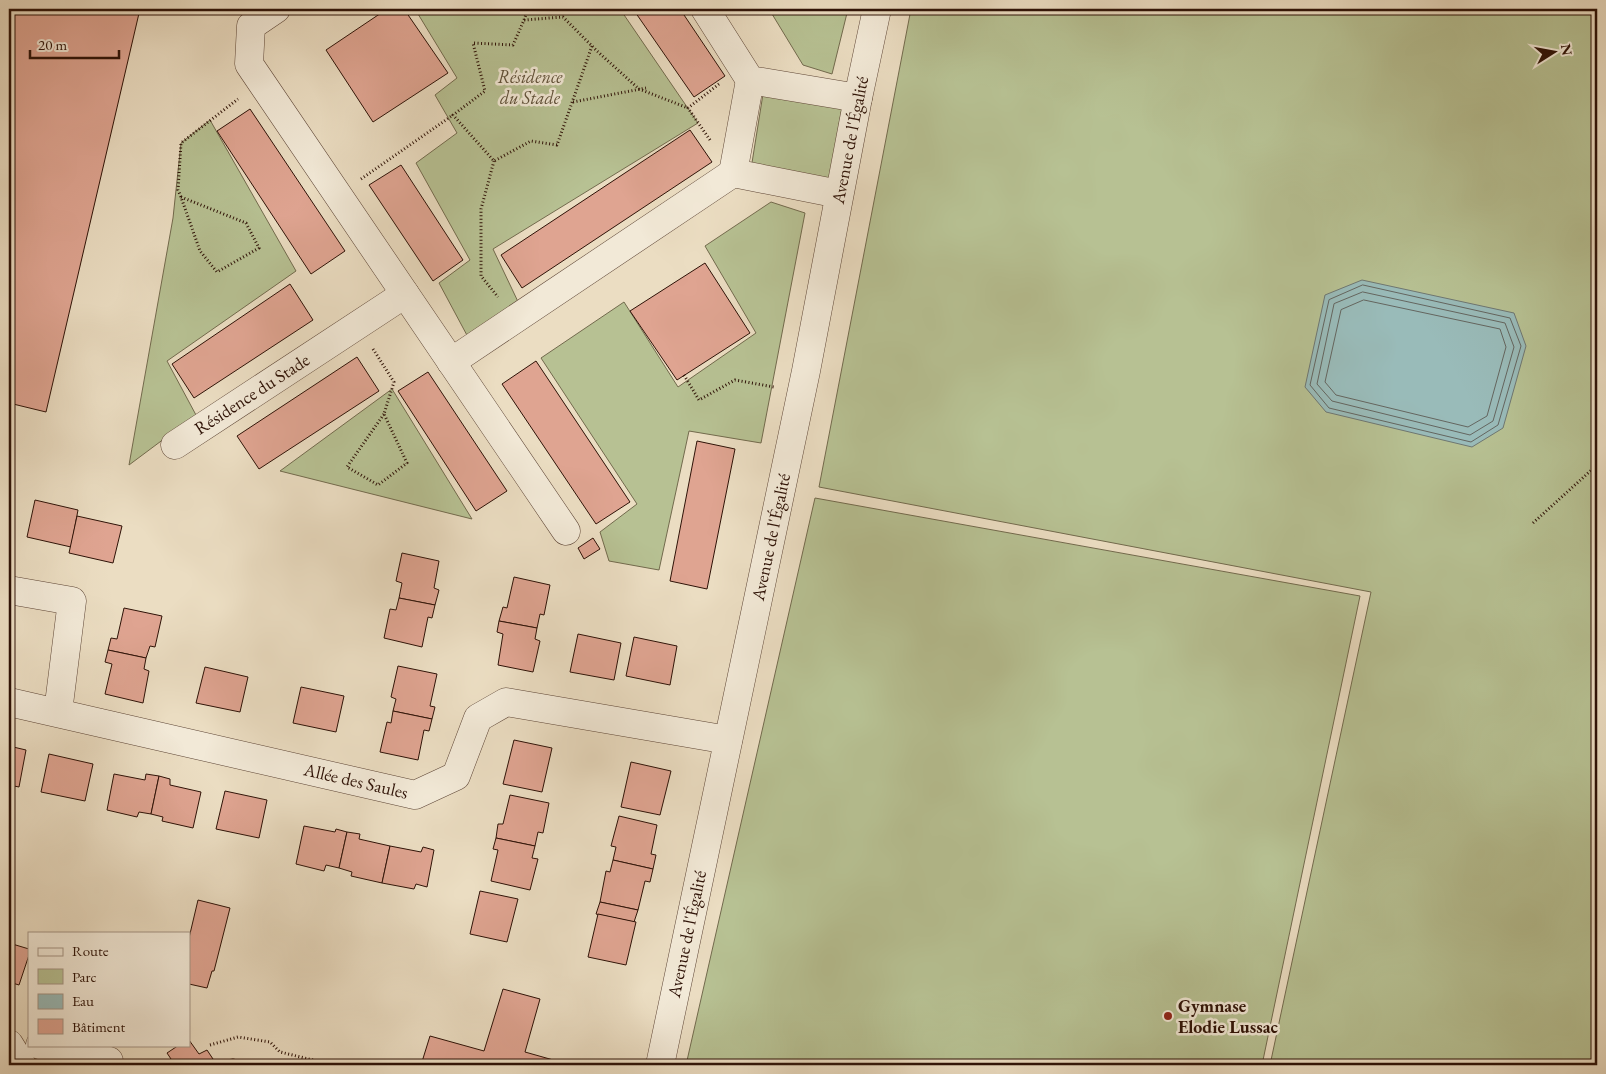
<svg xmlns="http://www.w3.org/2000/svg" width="1606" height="1074" viewBox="0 0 1606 1074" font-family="'EB Garamond',serif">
	<rect width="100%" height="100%" fill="#ebddc2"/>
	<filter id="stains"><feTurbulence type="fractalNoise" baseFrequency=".004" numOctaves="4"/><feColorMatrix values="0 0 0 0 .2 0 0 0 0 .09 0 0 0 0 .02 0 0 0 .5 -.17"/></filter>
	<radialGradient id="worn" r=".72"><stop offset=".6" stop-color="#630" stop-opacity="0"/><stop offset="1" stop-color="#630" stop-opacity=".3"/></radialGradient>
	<g fill="#b7c193" stroke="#726a4d">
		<path d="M415,9H620L698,123L493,249L521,308L469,339L439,283L470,260L416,163L457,133L435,95L457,78Z"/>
		<path d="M769,9H848L832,74L803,65Z"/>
		<path d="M911,9H1597V1065H1270L1371,592L819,487Z"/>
		<path d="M763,94L842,108L830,179L751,169Z"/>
		<path d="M210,120L296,271L167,361L196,415L129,465L173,218L181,143Z"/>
		<path d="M771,202L805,213L761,443L689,431L659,570L609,561L600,532L637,504L541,358L624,302L678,387L756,333L705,246Z"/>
		<path d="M392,389L472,519L280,471Z"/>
		<path d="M815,498L1360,596L1262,1065H686Z"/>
	</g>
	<path fill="#99bbb9" stroke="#6e7772" d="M1362,280L1514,313L1526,346L1503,428L1472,447L1326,412L1305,387L1325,295Z"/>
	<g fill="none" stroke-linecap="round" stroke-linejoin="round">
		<g stroke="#646660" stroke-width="1">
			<path d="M1363,285L1510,318L1521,346L1498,425L1471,442L1329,408L1310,385L1329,300Z"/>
			<path d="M1363,292L1505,323L1514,347L1493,421L1470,435L1332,401L1317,384L1334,304Z"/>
			<path d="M1364,300L1500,329L1506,347L1487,416L1468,427L1336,395L1325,382L1341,310Z"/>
		</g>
	</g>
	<g fill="#dfa491" stroke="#2e1207">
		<path d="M9,9H140L46,412L9,403Z"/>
		<path d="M387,9H404L448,73L373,122L326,50Z"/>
		<path d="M633,9H680L725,76L694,97Z"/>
		<path d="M250,109L345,251L311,274L217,131Z"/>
		<path d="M690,130L712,162L522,288L501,255Z"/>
		<path d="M401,165L463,260L433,281L369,185Z"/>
		<path d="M705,263L750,333L677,380L630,311Z"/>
		<path d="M290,284L313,320L194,398L172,364Z"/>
		<path d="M357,357L379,391L259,469L237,436Z"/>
		<path d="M536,361L630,502L596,524L502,384Z"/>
		<path d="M428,372L507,491L476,511L398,391Z"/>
		<path d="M697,441L735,449L707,589L670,581Z"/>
		<path d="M35,500L78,510L71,547L27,537Z"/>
		<path d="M77,516L122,526L113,563L69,553Z"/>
		<path d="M593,538L600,549L584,559L578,548Z"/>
		<path d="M402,553L439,561L434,588L439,590L435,605L399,598L402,583L396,581Z"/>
		<path d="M514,577L550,585L544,615L540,614L537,628L499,621L503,607L507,608Z"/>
		<path d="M399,598L435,605L432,618L428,617L422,647L384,638L390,609L396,610Z"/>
		<path d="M124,608L162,616L155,647L150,646L146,658L108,650L111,638L117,639Z"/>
		<path d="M499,621L537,628L535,639L540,641L533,672L498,665L503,634L497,632Z"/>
		<path d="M578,634L621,643L614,680L570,672Z"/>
		<path d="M634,637L677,646L670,685L626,676Z"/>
		<path d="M108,650L146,658L144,669L149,671L143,703L105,694L112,664L105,662Z"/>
		<path d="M398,666L437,674L430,706L435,707L432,719L393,711L396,699L391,697Z"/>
		<path d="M205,667L248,677L240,712L196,703Z"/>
		<path d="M301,687L344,696L336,732L293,723Z"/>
		<path d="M393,711L432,719L429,731L424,730L418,760L380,752L387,722L391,723Z"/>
		<path d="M514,740L552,748L542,792L503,784Z"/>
		<path d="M9,746L26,750L19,787L9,785Z"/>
		<path d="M49,754L93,764L85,801L41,792Z"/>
		<path d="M631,762L671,771L660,815L621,807Z"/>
		<path d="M114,774L145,780L146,774L159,776L151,814L139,812L137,817L107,810Z"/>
		<path d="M159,776L170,779V785L201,792L193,828L162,821L163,817L151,814Z"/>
		<path d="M225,791L267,800L259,838L216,829Z"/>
		<path d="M510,795L549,803L543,833L538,832L535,846L496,838L498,824H503Z"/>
		<path d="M619,816L657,825L651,854L656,855L653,869L613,860L616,847L611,846Z"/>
		<path d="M304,826L335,832L336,829L347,832L339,868L326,865L324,871L296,864Z"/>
		<path d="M347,832L360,834L359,839L390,846L382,883L351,876L352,872L339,868Z"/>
		<path d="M496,838L535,846L532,858L538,859L530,890L491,881L498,850L493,849Z"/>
		<path d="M390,846L421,852L423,847L434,850L427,887L416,884L414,889L382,883Z"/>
		<path d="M613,860L653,869L650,882L645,881L638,910L600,902L606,871L610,872Z"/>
		<path d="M480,891L518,899L507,942L470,934Z"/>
		<path d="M198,900L230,908L214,971H212L207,988L189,984V938Z"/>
		<path d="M600,902L638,910L634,922L596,914Z"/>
		<path d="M598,914L636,922L626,965L588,957Z"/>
		<path d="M9,943L29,949V955L19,985L9,982Z"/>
		<path d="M503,989L540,999L525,1052L571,1065H421L430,1036L484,1051Z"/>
		<path d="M189,1040L199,1054L207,1050L215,1062L233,1059L243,1061L251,1065H175L167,1053L179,1045H189Z"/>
	</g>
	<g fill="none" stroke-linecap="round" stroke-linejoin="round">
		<g stroke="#5d4536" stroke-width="29">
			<g id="minor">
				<path d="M276,9L251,26L249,64L566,531"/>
				<path d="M705,9L750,80L858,98"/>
				<path d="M733,173L750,80"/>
				<path d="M451,362L733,173L839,194"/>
				<path d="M175,445L405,294"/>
				<path d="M9,590L72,601L58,712"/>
				<path d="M9,702L415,795L456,776L478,718L506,702L728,740"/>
				<path d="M9,1044L22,1065"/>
				<path d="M40,1045L109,1061"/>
				<path d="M660,1065L806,371L858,98L877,9"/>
			</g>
		</g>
		<g stroke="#2e1207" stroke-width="3" stroke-dasharray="1 2.5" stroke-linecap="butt">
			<path d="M524,20L528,9"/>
			<path d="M592,46L557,145L531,141L494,161L453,115L485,91L473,43L513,45L524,20L563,17L597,51L639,89L688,108"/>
			<path d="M573,102L646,88"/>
			<path d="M710,140L688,108L719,84"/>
			<path d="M494,161L481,209V276L498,297"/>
			<path d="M361,179L453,115"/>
			<path d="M181,197L246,223L259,248L217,272L200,251L181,197L178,190L181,143L238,99"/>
			<path d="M373,349L394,382L384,414L407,463L378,485L347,467L384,414"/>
			<path d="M684,375L699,400L735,380L774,387"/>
			<path d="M1533,523L1597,465"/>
			<path d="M210,1045L238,1037L270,1042L280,1052L333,1065"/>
		</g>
		<use href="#minor" stroke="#f2e9d7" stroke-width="28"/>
	</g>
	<circle fill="#8f2418" stroke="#f2e9d7" stroke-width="2" cx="1168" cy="1016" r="5"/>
	<g text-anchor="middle" stroke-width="5" stroke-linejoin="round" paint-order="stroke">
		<g font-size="18" font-style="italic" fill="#5e4f38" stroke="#f2e9d7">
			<text x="530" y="83">Résidence<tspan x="530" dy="21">du Stade</tspan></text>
		</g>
		<g font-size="18" fill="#2e1207" stroke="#f2e9d7">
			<text transform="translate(850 140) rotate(-79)" y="6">Avenue de l'Égalité</text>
			<text transform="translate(252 394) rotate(-33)" y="6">Résidence du Stade</text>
			<text transform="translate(771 537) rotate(-78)" y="6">Avenue de l'Égalité</text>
			<text transform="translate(356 781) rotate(13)" y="6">Allée des Saules</text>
			<text transform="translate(687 934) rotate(-78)" y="6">Avenue de l'Égalité</text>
		</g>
		<g font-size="18" font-weight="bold" fill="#2e1207" stroke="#f2e9d7" text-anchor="start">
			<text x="1178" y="1012">Gymnase<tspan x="1178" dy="21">Elodie Lussac</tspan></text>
		</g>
	</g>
	<rect width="1606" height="1074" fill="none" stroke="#ebddc2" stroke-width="30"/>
	<rect x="10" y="10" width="1586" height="1054" fill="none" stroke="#2e1207" stroke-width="2.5"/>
	<rect x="15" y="15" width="1576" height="1044" fill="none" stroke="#2e1207"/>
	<rect x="28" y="932" width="162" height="115" fill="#f2e9d7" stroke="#a49384"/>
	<rect x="38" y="948" width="25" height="8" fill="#f2e9d7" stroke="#a49384"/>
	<text x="72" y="956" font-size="15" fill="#2e1207">Route</text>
	<rect x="38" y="969" width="25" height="15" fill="#b7c193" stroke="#a49384"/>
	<text x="72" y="982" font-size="15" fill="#2e1207">Parc</text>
	<rect x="38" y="994" width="25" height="15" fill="#99bbb9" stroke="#a49384"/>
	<text x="72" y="1006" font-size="15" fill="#2e1207">Eau</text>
	<rect x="38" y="1019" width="25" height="15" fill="#dfa491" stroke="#a49384"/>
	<text x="72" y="1032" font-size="15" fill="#2e1207">Bâtiment</text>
	<g transform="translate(1554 52) rotate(79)" stroke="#f2e9d7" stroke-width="4" paint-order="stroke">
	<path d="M0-4L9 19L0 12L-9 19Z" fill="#2e1207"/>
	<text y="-8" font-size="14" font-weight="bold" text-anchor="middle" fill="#2e1207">N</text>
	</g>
	<path d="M30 50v8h89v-8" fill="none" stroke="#2e1207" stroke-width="2.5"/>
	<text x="38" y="50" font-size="15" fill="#2e1207" stroke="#f2e9d7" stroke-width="4" paint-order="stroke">20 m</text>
	<rect width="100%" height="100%" filter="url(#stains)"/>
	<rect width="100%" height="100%" fill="url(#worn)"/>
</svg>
